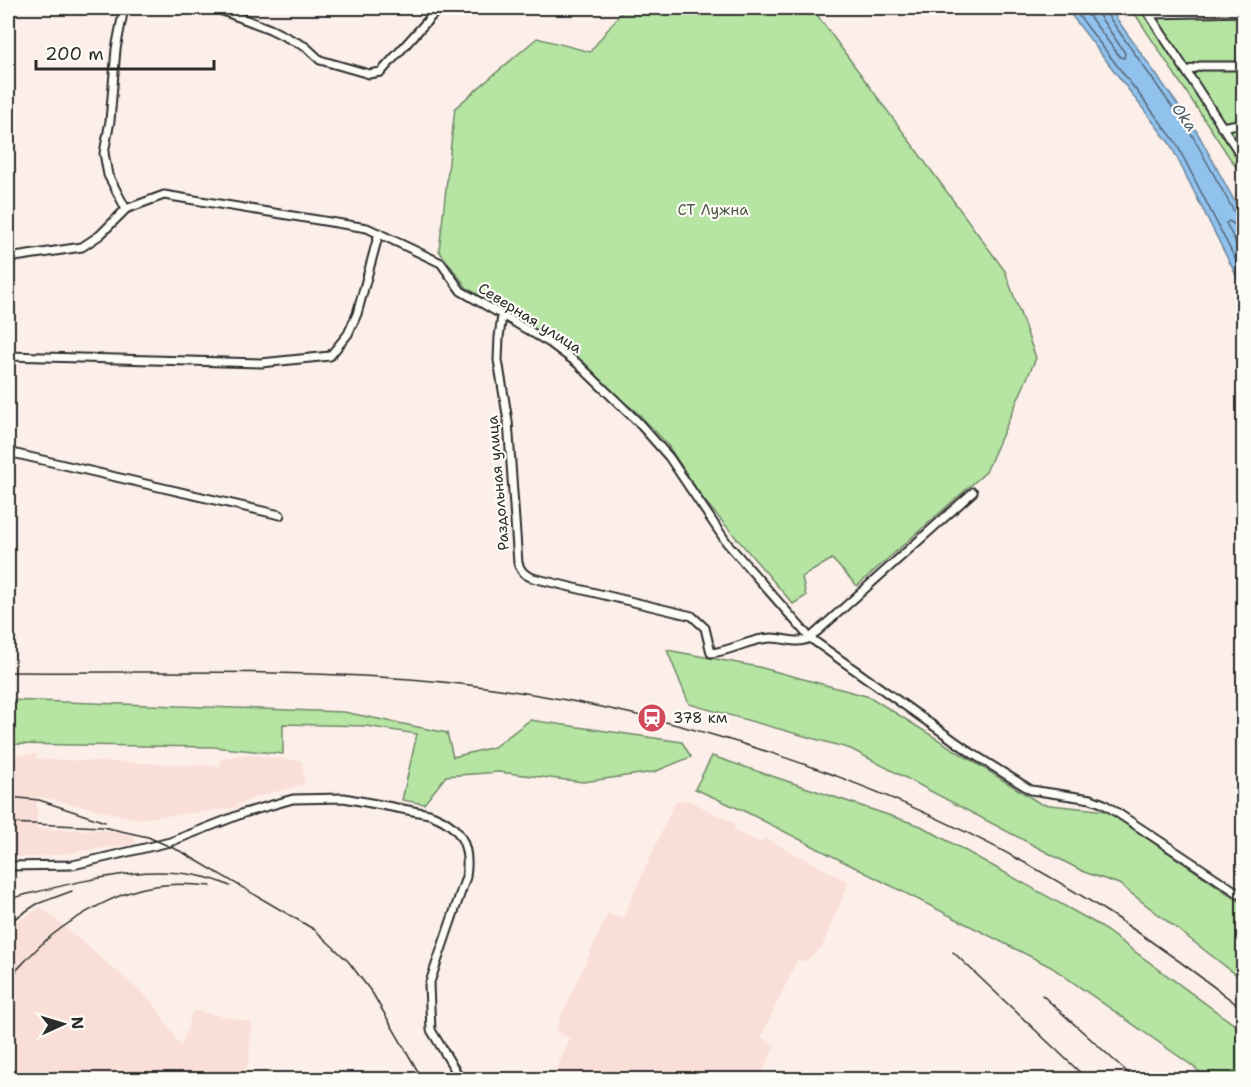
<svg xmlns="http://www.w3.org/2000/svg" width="1251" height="1087" viewBox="0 0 1251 1087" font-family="'Shantell Sans',sans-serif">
	<rect width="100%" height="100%" fill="#fcefe9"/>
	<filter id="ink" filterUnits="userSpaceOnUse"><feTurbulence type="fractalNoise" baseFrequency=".0167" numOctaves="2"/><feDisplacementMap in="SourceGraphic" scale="12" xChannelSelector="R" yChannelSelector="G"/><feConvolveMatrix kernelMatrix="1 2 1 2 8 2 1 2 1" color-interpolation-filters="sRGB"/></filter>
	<g filter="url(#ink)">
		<g fill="#fadfd8">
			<path d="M36,754L37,759L221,766L220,759L243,754L301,761L305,784L256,797L236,805L237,808L138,819L37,796V829L103,830L135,836V844L37,857H8V755Z"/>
			<path d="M676,800L690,801L736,824L733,830L761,843L764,838L849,882L822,947L805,962L798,959L761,1037L775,1045L760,1079H552L570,1039L555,1030L608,913L622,919Z"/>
			<path d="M41,907L153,1002L181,1047L193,1010L252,1022L249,1062L242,1079H8V927Z"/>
		</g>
		<g fill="#b5e4a3" stroke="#708867" stroke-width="1.5">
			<path d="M625,8H812L1005,271L1036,358L986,472L857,586L832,559L802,577L806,596L793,604L703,499L667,444L638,413L617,397L585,363L467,288L439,251L455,108L537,38L590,52Z"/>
			<path d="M1131,8H1243V178Z"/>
			<path d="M667,650L759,667L870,697L1041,804L1107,811L1243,904V980L1119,884L1084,872L851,749L689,704Z"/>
			<path d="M8,700L344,712L447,733L453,757L494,747L530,720L682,742L691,757L654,772L583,782L499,772L446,776L424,804L402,800L417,734L366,726L283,724V754L213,747L8,744Z"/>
			<path d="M712,756L921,826L1097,924L1243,1031V1079H1207L1194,1067L1051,967L746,812L695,789Z"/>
		</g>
		<path fill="#91c2ed" stroke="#68869f" stroke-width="1.5" d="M1066,8H1109L1197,132L1243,217V289L1170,144Z"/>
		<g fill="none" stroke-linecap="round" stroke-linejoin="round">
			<g stroke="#546779" stroke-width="1.5">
				<path d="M1073,8L1175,141L1244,276"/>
				<path d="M1083,8L1120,57L1124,58L1125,53L1100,17L1097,8"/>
				<path d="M1105,8L1106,13L1192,135L1236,215L1244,219"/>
				<path d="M1244,226H1237L1229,221L1226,223L1244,259"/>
			</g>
			<g stroke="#2b2b2b" stroke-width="11">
				<g id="minor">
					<path d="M124,8L116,49L110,121L104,153L108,175L126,209"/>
					<path d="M215,8L270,29L306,47L320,60L369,74L381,72L439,8"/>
					<path d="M1145,8L1244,160"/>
					<path d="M1150,14L1244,12"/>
					<path d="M1187,71L1200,66H1244"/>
					<path d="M1221,127L1244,123"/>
					<path d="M8,258L82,247L100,235L126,209L164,195L367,228L441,263L461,291L550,343L577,363L638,422L669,457L727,543L810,638L973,754L1031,790L1091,799L1104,804L1244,897"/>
					<path d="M502,316L499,337L498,360L508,421L518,563C521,572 525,575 533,578L692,616L705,628L711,653C732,651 751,638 772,638C786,638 797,645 810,638L973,492"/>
					<path d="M8,356L261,363L330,356L348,334L357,314L379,233"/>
					<path d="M8,452L280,515"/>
					<path d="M8,866L73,865L170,842L244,813L293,799L344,798L429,814C460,825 471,844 466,877L429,985L431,1030L461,1080"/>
				</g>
			</g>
			<use href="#minor" stroke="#fdfcf7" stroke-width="7"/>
			<g stroke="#2b2b2b" stroke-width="1.5">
				<path d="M8,672C141,673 276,669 410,679C655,699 909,782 1115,917C1159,946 1202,977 1244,1010"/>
				<path d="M8,797L39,800L105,822"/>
				<path d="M8,823L103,827L148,837L182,852L315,930L348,961L373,994L423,1080"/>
				<path d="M8,899C75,883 163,855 230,886"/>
				<path d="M8,923L37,904L72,891"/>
				<path d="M953,952L1088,1080"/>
				<path d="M8,979C22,965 35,949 51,936C77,915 122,890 155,886C174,883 192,884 211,886"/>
				<path d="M1042,995L1136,1080"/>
			</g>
		</g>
	</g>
	<defs>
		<g id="station-disc" transform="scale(1.5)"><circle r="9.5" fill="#d1495b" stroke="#fdfcf7"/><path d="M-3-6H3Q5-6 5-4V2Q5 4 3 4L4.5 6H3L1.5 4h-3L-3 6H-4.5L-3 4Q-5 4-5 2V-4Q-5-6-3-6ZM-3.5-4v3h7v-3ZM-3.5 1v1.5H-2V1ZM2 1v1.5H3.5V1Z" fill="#fff"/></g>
	</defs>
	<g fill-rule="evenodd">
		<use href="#station-disc" x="652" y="718"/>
	</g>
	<g text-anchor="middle" stroke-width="4.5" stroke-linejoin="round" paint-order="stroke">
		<g font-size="15" fill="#4e5949" stroke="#fdfcf7">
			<text x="713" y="215">СТ Лужна</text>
		</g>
		<g font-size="15" fill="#2b2b2b" stroke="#fdfcf7">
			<text transform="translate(530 318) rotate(32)" y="5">Северная улица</text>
			<text transform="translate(498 483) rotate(-95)" y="5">Раздольная улица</text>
		</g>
		<g font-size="15" fill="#2b2b2b" stroke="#fdfcf7" text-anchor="start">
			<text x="673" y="723">378 км</text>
		</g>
		<g font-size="16" font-style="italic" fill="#4a5865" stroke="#fdfcf7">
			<text transform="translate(1185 117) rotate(54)" y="6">Oka</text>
		</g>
	</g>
	<rect width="1251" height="1087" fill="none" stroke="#fdfcf7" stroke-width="30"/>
	<rect x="15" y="15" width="1221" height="1057" fill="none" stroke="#2b2b2b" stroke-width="2" filter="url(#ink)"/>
	<g transform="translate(63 1024) rotate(86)" stroke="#fdfcf7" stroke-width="4.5" paint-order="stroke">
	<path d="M0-4.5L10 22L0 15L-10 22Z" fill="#2b2b2b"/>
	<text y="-9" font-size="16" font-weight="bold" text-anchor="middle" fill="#2b2b2b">N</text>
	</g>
	<path d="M36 60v9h178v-9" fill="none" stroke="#2b2b2b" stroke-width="3"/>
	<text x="45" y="60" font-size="18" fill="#2b2b2b" stroke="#fdfcf7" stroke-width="4.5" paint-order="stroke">200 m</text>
</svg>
